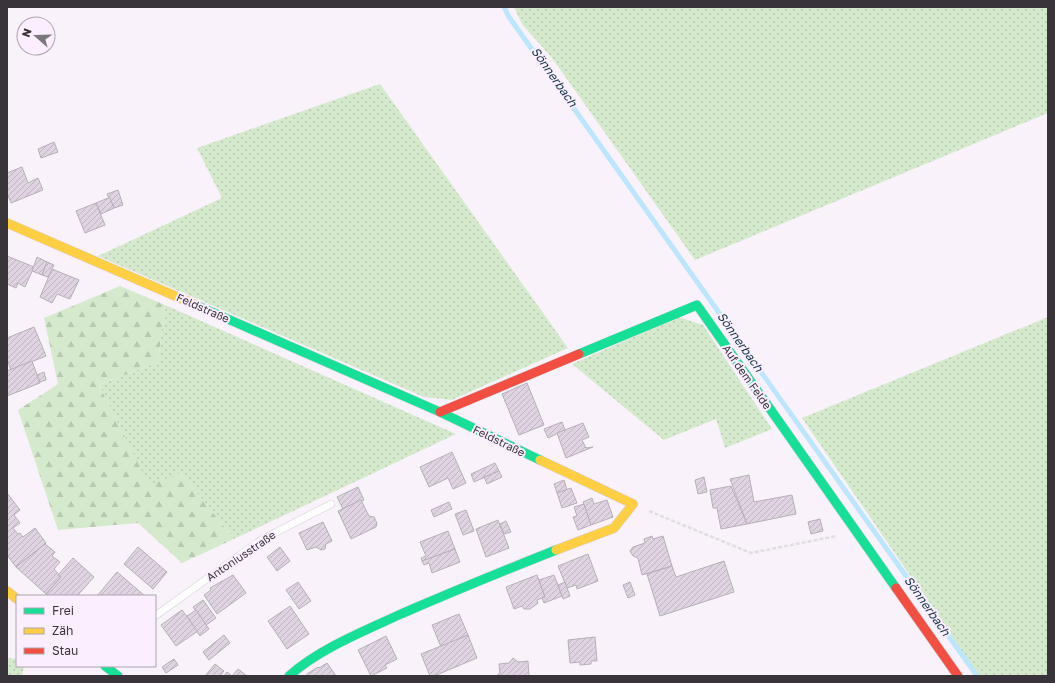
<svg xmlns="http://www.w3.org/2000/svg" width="1055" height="683" viewBox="0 0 1055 683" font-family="'Golos Text',sans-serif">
	<defs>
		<pattern id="grass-dots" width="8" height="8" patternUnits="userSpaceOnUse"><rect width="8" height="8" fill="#d5eacd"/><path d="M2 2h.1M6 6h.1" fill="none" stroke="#b8c9b1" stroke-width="1.8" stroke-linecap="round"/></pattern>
		<pattern id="forest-firs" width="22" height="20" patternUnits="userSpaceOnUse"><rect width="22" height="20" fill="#d5eacd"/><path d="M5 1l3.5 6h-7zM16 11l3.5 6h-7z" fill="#b8c9b1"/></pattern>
		<pattern id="building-hatch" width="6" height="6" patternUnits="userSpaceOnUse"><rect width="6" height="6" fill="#dfd3e2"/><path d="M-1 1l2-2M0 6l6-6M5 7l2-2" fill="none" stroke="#c0b6c3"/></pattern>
	</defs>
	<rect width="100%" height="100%" fill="#f9f2fb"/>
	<g fill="url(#grass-dots)">
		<path d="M514,7H1048V113L695,260L552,58L522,24Z"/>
		<path d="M380,84L568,348L452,400L424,397L98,256L222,198L197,148Z"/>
		<path d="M165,305L456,434L234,539L181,473L149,486L99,385L158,362Z"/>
		<path d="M679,317L703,325L772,429L725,448L716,419L664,440L572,364Z"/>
		<path d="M1048,317V676H979L802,418Z"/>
		<path d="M7,658L17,659V666H24L22,676H7Z"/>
	</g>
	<path fill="url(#forest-firs)" d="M120,286L165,305L158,362L99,385L149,485L181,473L234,539L182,563L138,523L58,530L18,410L58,384L44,318Z"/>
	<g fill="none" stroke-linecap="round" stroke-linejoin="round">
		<path stroke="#bce6fc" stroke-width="5" d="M504,7L509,17L977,676"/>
	</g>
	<g fill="url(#building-hatch)" stroke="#b5b0b7">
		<path d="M54,142L58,152L41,158L38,149Z"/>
		<path d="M22,167L28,183L38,178L43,190L11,203L7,193V173Z"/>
		<path d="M118,190L123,205L114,208L107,194Z"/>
		<path d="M108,198H110L114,208L101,214L96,203Z"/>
		<path d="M96,203L105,225L85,233L76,211Z"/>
		<path d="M7,256L34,267L25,287L18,283L16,288L7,284Z"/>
		<path d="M37,257L47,262L42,275L32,271Z"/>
		<path d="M47,262L54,265L48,277L42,275Z"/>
		<path d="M52,269L79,280L70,299L57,294L52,303L40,297Z"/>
		<path d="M34,327L46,356L11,370L7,359V338Z"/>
		<path d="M32,361L40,383L7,396V371Z"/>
		<path d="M44,372L46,380L40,382L37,375Z"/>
		<path d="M527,383L544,425L519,435L502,394Z"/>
		<path d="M562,422L565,430L548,438L544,429Z"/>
		<path d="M583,423L589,437L582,440L586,448L593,447L566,458L557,433Z"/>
		<path d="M452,452L466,483L453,489L448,478L429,487L420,467Z"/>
		<path d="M495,463L499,471L474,482L471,474Z"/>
		<path d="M499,471L502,477L487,484L484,477Z"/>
		<path d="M749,475L754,502L792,495L796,514L747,524L730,479Z"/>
		<path d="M704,477L707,492L698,494L695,480Z"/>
		<path d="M564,480L567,490L557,493L554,484Z"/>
		<path d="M731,486L747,524L721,529L717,508H713L710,490Z"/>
		<path d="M358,487L364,500L343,509L337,497Z"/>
		<path d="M571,488L577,503L562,508L557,493Z"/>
		<path d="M7,493L20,510L14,515L20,523L13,528L18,534L20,533L23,537L35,528L46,543L16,567L7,555Z"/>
		<path d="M592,498L594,504L607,500L613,517L591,525L583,502Z"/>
		<path d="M361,500L369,516L374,517L377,523L376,527L351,539L338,511Z"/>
		<path d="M449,502L452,509L434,517L431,510Z"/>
		<path d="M584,504L591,525L578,530L573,517L577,516L574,507Z"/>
		<path d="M466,510L474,531L463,535L455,514Z"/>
		<path d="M820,519L823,531L811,534L808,522Z"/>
		<path d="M498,520L509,548L486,557L476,529Z"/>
		<path d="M506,521L511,532L504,534L500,524Z"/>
		<path d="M323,522L332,541L326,544L325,549L321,550L316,547L307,550L299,533Z"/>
		<path d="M448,531L455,549L422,561L421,558L426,556L420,542Z"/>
		<path d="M652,536L653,539L663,536L672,566L642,575L638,558L633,556L630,551L633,547L645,543L644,539Z"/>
		<path d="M45,544L55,552L52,556L60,562L54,569L61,577L46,594L16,567Z"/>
		<path d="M138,547L167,572L153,589L124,564Z"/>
		<path d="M280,547L290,561L277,571L267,557Z"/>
		<path d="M455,549L460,562L432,573L429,563L424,565L422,561Z"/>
		<path d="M588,554L598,581L577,589L576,585L567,588L558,566Z"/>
		<path d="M73,558L94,577L77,596H48L46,594L61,577L58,575Z"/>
		<path d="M724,561L734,592L660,616L647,574L672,566L676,577Z"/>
		<path d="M117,572L145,596H97Z"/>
		<path d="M233,575L246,593L217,614L204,595L211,590L210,588Z"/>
		<path d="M537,575L545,597L537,600L538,603L530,609H524L522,606L514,609L506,587Z"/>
		<path d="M554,575L562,596L544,603L542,598L545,597L539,580Z"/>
		<path d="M298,582L311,601L299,609L286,590Z"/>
		<path d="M565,582L570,596L563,599L558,585Z"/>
		<path d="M630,582L635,595L628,598L623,585Z"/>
		<path d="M203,600L216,618L206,625L193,607Z"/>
		<path d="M290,606L309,634L287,649L268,621Z"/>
		<path d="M182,610L198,631L176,646L161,625Z"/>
		<path d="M196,610L209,629L200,636L187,616Z"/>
		<path d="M459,614L468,635L441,647L432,625Z"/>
		<path d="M224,635L230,643L209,660L203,652Z"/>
		<path d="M468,635L477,658L434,676H430L421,654Z"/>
		<path d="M386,636L397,659L385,665L387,668L371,676L358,650Z"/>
		<path d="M595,637L597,661H591V664L580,665V662L570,663L568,640Z"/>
		<path d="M513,658L518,662L528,661L529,676H498V674H500L499,664L509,663Z"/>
		<path d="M174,659L178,665L166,673L162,667Z"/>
		<path d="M327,663L336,676H307V674L318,667L319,668Z"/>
		<path d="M215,664L224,671L220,676H205Z"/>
		<path d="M238,669L247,676H224L227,672L232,676Z"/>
	</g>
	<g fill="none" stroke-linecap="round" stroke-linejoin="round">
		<g stroke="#d3ced5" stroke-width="8">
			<path id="lane" d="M155,616L261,540L331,504"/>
		</g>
		<g stroke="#d3ced5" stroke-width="10">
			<g id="fast">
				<path d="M196,305L440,412L540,460"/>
				<path d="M579,354L697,305L896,588"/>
				<path d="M105,666L118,676"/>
				<path d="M289,676C319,649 364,631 401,614C452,592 503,571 556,550"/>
			</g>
		</g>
		<g stroke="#d3ced5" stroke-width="10">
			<g id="slow">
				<path d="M7,223L196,305"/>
				<path d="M540,460L633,504L614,528L556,550"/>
				<path d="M7,591L17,599"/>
			</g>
		</g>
		<g stroke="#d3ced5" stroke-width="10">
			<g id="jam">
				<path d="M440,412L579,354"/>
				<path d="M896,588L958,676"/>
			</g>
		</g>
		<path stroke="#e0dee0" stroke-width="2.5" stroke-dasharray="4 2" stroke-linecap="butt" d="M649,511L751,553L836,536"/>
		<use href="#lane" stroke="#fefdfe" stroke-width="7"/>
		<use href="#fast" stroke="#16e098" stroke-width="9"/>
		<use href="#slow" stroke="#ffcf43" stroke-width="9"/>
		<use href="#jam" stroke="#f24e42" stroke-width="9"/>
	</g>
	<g text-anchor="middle" stroke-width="4" stroke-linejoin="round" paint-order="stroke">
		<g font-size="11" fill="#39343a" stroke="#fbeeff">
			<text transform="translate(203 308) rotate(24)" y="4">Feldstraße</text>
			<text transform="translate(747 377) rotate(55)" y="4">Auf dem Felde</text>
			<text transform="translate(499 441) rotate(26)" y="4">Feldstraße</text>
			<text transform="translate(241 556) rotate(-34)" y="4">Antoniusstraße</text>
		</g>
		<g font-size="12" font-style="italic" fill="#0f3543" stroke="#fbeeff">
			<text transform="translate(554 77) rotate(55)" y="4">Sönnerbach</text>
			<text transform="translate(740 342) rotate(55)" y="4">Sönnerbach</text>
			<text transform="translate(927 606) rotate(55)" y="4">Sönnerbach</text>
		</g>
	</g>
	<rect width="1055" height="683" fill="none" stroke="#39343a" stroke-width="16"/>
	<rect x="16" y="595" width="140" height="72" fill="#fbeeff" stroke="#ada4b0"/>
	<rect x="24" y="608" width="20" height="6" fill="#16e098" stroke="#ada4b0"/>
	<text x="52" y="615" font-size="12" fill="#39343a">Frei</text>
	<rect x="24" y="628" width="20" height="6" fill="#ffcf43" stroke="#ada4b0"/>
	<text x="52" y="635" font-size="12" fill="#39343a">Zäh</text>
	<rect x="24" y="648" width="20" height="6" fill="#f24e42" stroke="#ada4b0"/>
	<text x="52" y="655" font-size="12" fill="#39343a">Stau</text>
	<g transform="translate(36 36) rotate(290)"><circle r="19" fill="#fbeeff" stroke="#ada4b0"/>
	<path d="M0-3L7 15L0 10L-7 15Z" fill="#7c767e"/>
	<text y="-6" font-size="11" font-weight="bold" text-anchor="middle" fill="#39343a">N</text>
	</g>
</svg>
